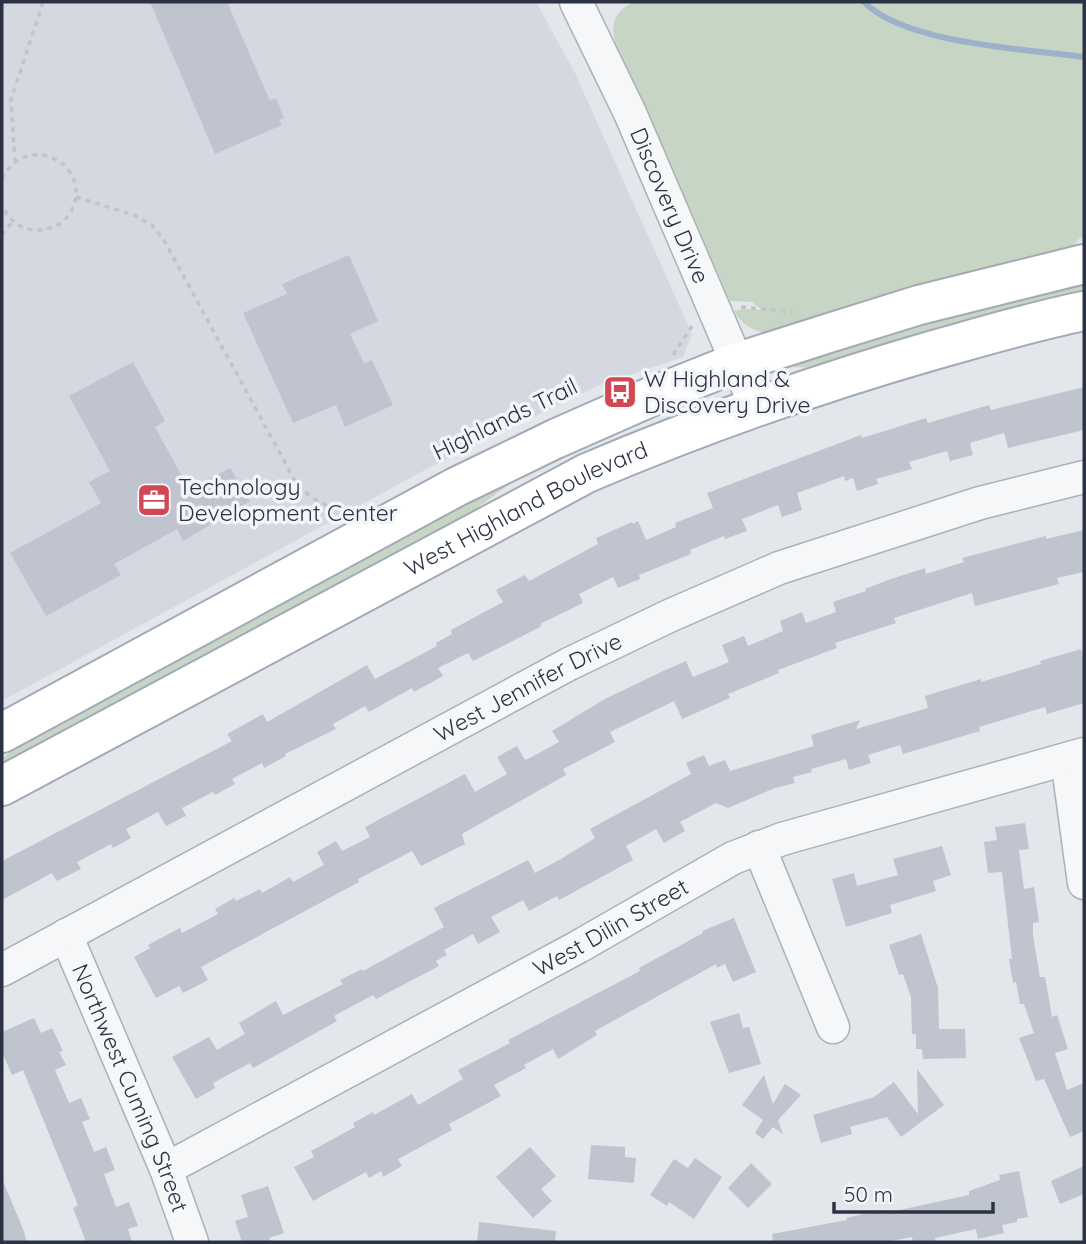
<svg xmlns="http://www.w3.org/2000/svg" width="1086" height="1244" viewBox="0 0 1086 1244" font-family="Quicksand,sans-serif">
	<rect width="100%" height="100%" fill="#e3e6eb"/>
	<path fill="#d5d8e0" d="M2,2H536L575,73L692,334L683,357L595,387L432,466L2,701Z"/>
	<g fill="#c7d5c4">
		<path d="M634,2H1084V237L1079,239L1074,245L1084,243V252L769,334C753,331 742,325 734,311L744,309L762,310L752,302L730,301L616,44C609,25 615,10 634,2Z"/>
		<path d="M1084,280V300L826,368L791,367L788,361L905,324Z"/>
		<path d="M513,481L448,530L2,771V759L15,748L399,535Z"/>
	</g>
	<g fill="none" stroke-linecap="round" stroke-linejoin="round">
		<path stroke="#9eb1cb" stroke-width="6" d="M864,2C905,44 1026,49 1084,57"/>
	</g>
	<g fill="#c0c4ce">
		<path d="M150,2H227L270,101L276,98L284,118L279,120L282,125L215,154Z"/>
		<path d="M349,255L378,321L350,334L364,363L372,360L393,405L345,427L336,405L293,423L243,313L287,294L282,284Z"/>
		<path d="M133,362L165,421L155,427L189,489L230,468L250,501L183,541L177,529L114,564L121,575L46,616L10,553L101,503L89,482L110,471L69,396Z"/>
		<path d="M1084,387V430L1008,448L1004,433L970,443L973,455L950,461L947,451L909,462L912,469L876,479L878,484L857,491L853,478L845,481L844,476L797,493L802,510L782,517L778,505L742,519L747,531L725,539L724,536L690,550L691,554L639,575L640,579L618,588L613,577L579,594L583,603L540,624L542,626L473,661L468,653L438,668L443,676L414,692L412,688L369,712L365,706L333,724L336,729L285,754L286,756L264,768L262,763L232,779L235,784L215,795L213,792L182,808L186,816L166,826L158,812L126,829L131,838L113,848L111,844L77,862L81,869L57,881L52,873L2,900V861L232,741L227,734L263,714L267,722L367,665L375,679L437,646L436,643L452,634L451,630L503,602L496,590L525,575L529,581L598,544L596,538L632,522L633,524L638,521L646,540L676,527L675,523L713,508L707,493L861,435L862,438L926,418L928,423L989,405L991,410Z"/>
		<path d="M1084,530V572L1057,578L1059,584L975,606L972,593L894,618L896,623L835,643L837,648L778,670L779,673L728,694L730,698L682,719L674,701L610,732L615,742L563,769L566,775L462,834L465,844L421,866L412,851L358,879L359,882L201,967L208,980L183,993L179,986L156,998L134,957L150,948L148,945L180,928L182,933L218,914L215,909L234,898L236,901L260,889L262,893L290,877L293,882L324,865L317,852L336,841L342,851L370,837L365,827L465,774L475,792L507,774L497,757L517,746L525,760L530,758L559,742L552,731L605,699L661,672L686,661L693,677L729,662L722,645L744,636L748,646L783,631L780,621L802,612L806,623L836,612L833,602L866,591L865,589L891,579L925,568L926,574L964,562L962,558L1046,536V539Z"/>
		<path d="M1081,649L1084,661V703L1047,714L1045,707L979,727L980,731L903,754L900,745L868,755L871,763L849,770L846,759L811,769L812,772L793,777L795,783L775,788L728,808L716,803L680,822L685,831L664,843L656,829L626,846L633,860L559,900L557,896L529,911L523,900L491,917L500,932L478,944L473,934L444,950L447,955L436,961L439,966L376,999L373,995L334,1016L337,1021L253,1068L250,1063L213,1083L215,1088L196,1099L172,1057L209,1037L217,1050L245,1034L239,1023L276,1001L283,1015L343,984L340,980L362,969L363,971L444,927L434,908L528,860L535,873L561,859L595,838L590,829L691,774L686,763L704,755L709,766L725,760L730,771L814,746L811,735L860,720L856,729L928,708L925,696L981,679V682L1041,664L1040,661Z"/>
		<path d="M1025,823L1029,849L1019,850L1024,889L1034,887L1039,922L1033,923V936L1040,977H1045L1052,1017L1057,1015L1068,1049L1055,1053L1067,1090L1084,1083V1131L1070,1137L1044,1079L1036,1081L1019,1038L1034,1033L1024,1004H1020L1016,982L1013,983L1009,959H1012L1002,872L988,873L984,842L997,840L995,827Z"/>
		<path d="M942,846L951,875L933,881L936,891L890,905L892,913L846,927L832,879L854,873L857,886L898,875L893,859Z"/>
		<path d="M734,918L756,972L733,982L725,964L717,968L716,964L595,1031L597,1035L558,1059L553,1049L524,1065L526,1068L494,1085L501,1096L449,1124L452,1130L398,1159L402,1166L383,1177L381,1171L369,1178L366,1172L313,1201L294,1167L314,1157L311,1151L355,1127L353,1123L373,1112L374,1115L412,1094L418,1105L463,1079L458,1070L510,1043L508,1040L640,971L639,968L703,933L702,931Z"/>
		<path d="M921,934L938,988L939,1029H965L966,1058L923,1059L922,1049H916V1034H912L911,997L903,974L899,975L889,945Z"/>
		<path d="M739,1013L743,1028L749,1027L761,1064L729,1073L710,1022Z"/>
		<path d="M34,1018L41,1033L52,1028L63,1051L59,1052L66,1065L55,1070L69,1103L81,1098L90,1119L82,1122L94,1152L106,1147L115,1170L104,1174L116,1207L129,1202L138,1226L128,1229L132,1242H86L73,1208L78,1205L23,1070L12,1075L2,1052V1032Z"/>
		<path d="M917,1069L944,1105L901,1137L887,1117L850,1127L852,1134L821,1143L813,1115L874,1097L894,1082L918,1114Z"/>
		<path d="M764,1075L773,1104L785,1084L801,1095L778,1120L783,1134L773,1127L763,1139L755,1133L763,1120L742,1105Z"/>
		<path d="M591,1145L625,1147V1157L636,1158L634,1183L588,1179Z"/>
		<path d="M530,1147L556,1176L541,1189L552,1201L533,1218L496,1177Z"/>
		<path d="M695,1158L722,1177L694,1219L669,1202L667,1206L650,1195L674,1159L688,1168Z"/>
		<path d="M751,1163L772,1184L748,1208L728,1188Z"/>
		<path d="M1084,1166V1194L1060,1204L1051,1181Z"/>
		<path d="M1019,1171L1028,1217L1017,1219V1222L1002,1225L1004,1233L978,1239L976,1229L935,1238L936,1242H913L912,1237L886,1242H773L772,1234L847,1220L846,1218L880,1210L881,1214L969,1195V1191L1000,1180L999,1175Z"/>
		<path d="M2,1179L23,1229L27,1242H2Z"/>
		<path d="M268,1186L284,1233L269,1238L271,1242H242L235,1221L248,1217L241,1195Z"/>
		<path d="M479,1222L556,1231L555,1242H477Z"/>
	</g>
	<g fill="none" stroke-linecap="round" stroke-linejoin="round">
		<g stroke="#acb0b9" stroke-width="35">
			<g id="minor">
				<path id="s1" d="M576,2L630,113L756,407"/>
				<path d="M1067,759L1084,883"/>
				<path d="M759,847L833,1027"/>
				<path id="s2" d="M66,935L166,1169L192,1242"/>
				<path id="s3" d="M2,970L569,664L669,616L779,568L980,503L1084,477"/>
				<path id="s4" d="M166,1169L578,947L733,858L782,839L1084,754"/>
			</g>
		</g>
		<g stroke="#a2a9b7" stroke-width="42">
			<g id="major">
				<path d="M2,733L456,487L555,439L648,398L738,362L829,333L919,305L1084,264"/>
				<path id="s5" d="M2,786L587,473C700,425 816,384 934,350C984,336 1034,321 1084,311"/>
			</g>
		</g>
		<g stroke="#c1c4ca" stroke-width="3.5" stroke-dasharray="5 5" stroke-linecap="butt">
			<path d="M15,162L11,100L43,2"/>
			<path d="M2,179C31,125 100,172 68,216C60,226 47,231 34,230C19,229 7,218 2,204"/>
			<path d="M76,197L134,215L153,226L165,242L294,479C307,498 326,508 349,510"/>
			<path d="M2,235L13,221"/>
			<path d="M741,307L793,312"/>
			<path d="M673,355L692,326"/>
		</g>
		<use href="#minor" stroke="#f6f7f9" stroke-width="32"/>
		<use href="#major" stroke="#fff" stroke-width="38"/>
	</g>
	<defs>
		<g id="bus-square" transform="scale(1.75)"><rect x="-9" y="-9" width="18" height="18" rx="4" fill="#d04853" stroke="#f3f5f8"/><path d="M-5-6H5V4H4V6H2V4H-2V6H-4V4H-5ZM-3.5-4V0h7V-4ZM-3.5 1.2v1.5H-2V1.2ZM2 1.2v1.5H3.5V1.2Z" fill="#fff"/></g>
		<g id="office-square" transform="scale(1.75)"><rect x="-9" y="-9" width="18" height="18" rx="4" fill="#d04853" stroke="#f3f5f8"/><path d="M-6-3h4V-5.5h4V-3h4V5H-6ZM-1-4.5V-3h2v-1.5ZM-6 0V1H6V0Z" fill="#fff"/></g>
	</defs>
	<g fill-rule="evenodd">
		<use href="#bus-square" x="620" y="392"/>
		<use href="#office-square" x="154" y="500"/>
	</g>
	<g text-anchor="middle" stroke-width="7" stroke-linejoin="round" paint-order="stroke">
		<g font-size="23" fill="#2a3244" stroke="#f3f5f8">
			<text dy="8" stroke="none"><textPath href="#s1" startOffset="224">Discovery Drive</textPath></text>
			<text transform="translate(505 419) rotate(-26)" y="8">Highlands Trail</text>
			<text dy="8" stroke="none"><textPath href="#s5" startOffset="593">West Highland Boulevard</textPath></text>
			<text dy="8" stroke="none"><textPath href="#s3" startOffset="597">West Jennifer Drive</textPath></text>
			<text dy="8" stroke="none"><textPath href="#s4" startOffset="506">West Dilin Street</textPath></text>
			<text dy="8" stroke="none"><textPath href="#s2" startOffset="166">Northwest Cuming Street</textPath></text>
		</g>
		<g font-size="23" fill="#2a3244" stroke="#f3f5f8" text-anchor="start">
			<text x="644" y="387">W Highland &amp;<tspan x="644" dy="26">Discovery Drive</tspan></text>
			<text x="178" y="495">Technology<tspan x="178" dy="26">Development Center</tspan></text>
		</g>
	</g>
	<rect width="1086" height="1244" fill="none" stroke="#2a3244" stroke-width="7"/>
	<path d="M834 1202v10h159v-10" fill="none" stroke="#2a3244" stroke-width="3.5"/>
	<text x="844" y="1202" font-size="21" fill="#2a3244" stroke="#f3f5f8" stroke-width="5" paint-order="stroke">50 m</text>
</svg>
